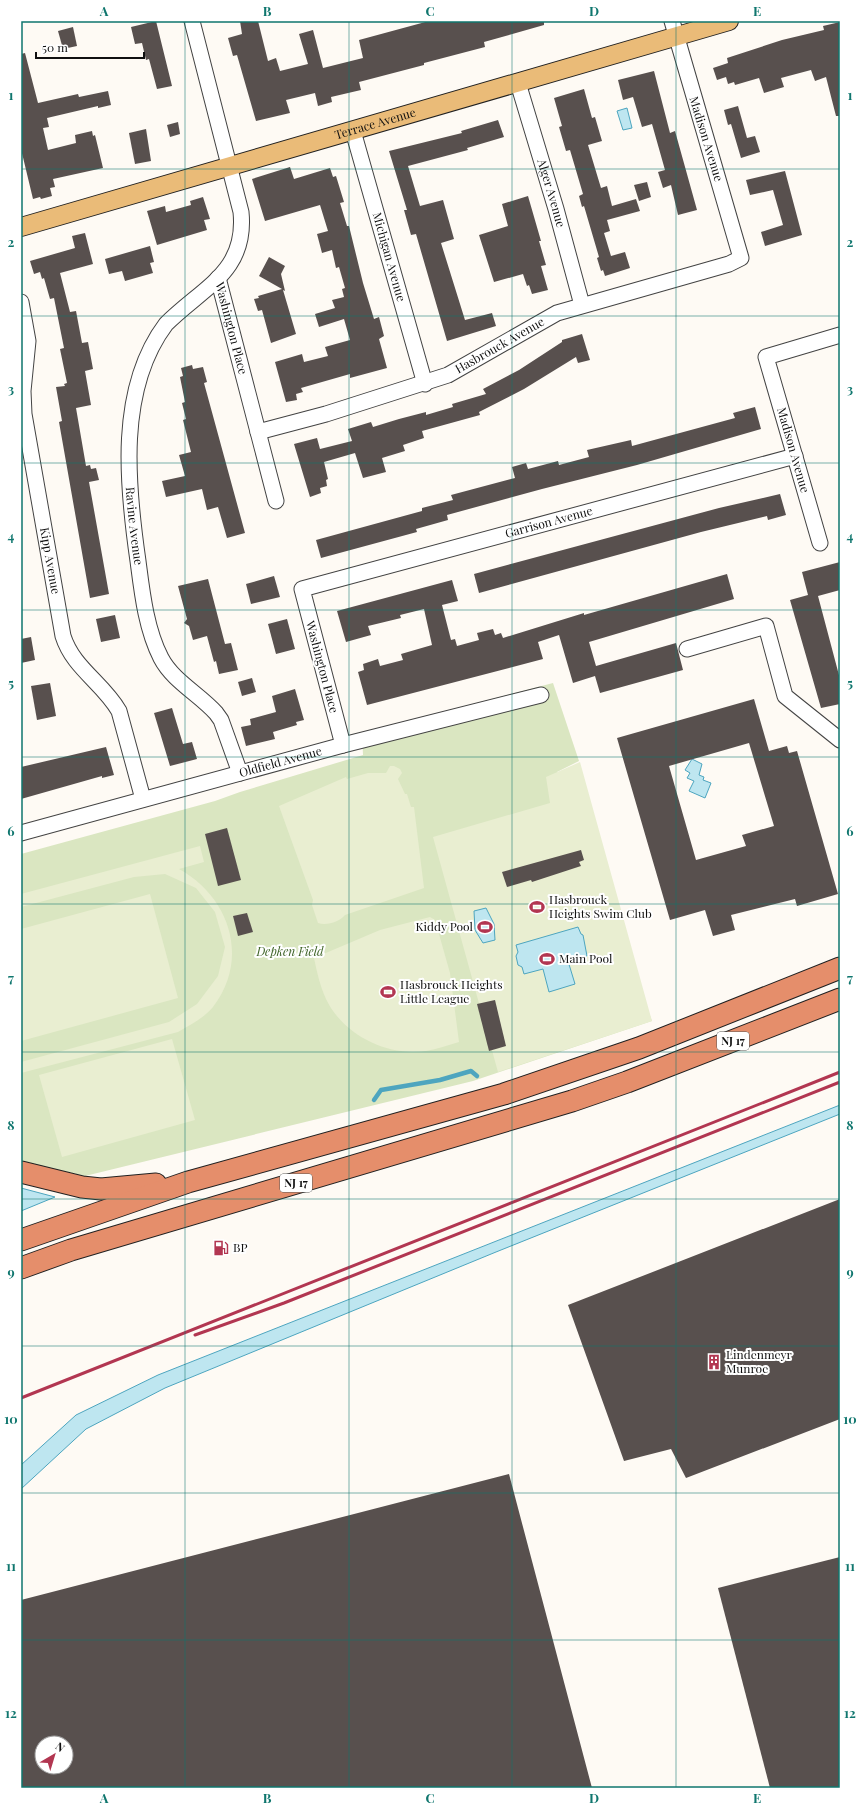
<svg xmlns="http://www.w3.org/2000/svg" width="861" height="1809" viewBox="0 0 861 1809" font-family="'Playfair Display',serif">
	<rect width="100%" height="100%" fill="#fefaf4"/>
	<path fill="#dae6c1" d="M553,683L579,761L557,772L652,1021L473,1081L85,1176L21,1161V854L215,801L240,792L363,755L362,733Z"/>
	<g fill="#e9eed1">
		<path d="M580,762L652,1021L498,1072L433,837L550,803L546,777Z"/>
		<path d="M390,766H394L400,769L402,773L398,779L405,794H407L411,807H414L424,888L345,915C339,922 327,926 318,923L312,905L313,900L279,806L346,777L347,779L368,773H386Z"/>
		<path d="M200,846L204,862L179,869C230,897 250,959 213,1007C204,1018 190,1025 178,1032L21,1073V1062L169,1022L197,1004L218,976L225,947L215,912L196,888L165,874L134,877L21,907V894Z"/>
		<path d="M150,894L178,998L21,1041V929Z"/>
		<path d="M430,917L435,920L450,973L459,1042C448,1045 437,1049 426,1051C388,1057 343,1035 326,999C320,986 317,972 314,958L380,930Z"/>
		<path d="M172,1039L195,1120L62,1157L39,1075Z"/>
	</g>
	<g fill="#bee6f0" stroke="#4da5bf">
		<path d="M627,108L632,128L623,130L617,111Z"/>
		<path d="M692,759L702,764L699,775L704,777L703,780L711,783L705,798L689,791L694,781L687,778L690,773L685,770Z"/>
		<path d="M486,908L494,924L495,940L483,943L475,930L474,911Z"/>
		<path d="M578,927L581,934L583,935L587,956L568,961L575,984L549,992L543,969L524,974L522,967L518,965L516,956L518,952L516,945Z"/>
		<path d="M840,1105V1114L496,1252L165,1388L86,1429L21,1489V1465L76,1415L158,1375Z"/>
		<path d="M21,1188L55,1197L21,1211Z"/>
	</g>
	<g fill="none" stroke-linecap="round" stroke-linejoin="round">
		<path stroke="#4da5bf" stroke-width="4.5" d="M374,1100L381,1090L440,1080L471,1071L477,1076"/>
	</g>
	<g fill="#58504e" fill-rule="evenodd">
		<path d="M156,21L172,86L157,89L149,59L146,60L142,43L135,44L131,27Z"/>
		<path d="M240,21H258L268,61L276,58L280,71L308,64L299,34L313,30L323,68L363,58L359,40L429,21H544V25L484,42L485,47L424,63V65L359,82L361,90L331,97L332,102L318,106L315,93L286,100L290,113L256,121L237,55L233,56L228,38L242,34Z"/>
		<path d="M840,22V116H836L826,77L815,81L811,70L781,78L784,87L764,93L759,78L735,85L734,82L728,84L726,77L717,80L713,68L728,63L727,58L782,40L824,30L823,26Z"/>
		<path d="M73,27L77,46L63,49L58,31Z"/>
		<path d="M25,53L38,103L78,94L79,97L108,91L111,105L98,108V106L47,118L49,127L43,128L48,150L76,143L75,135L92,131L93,136L95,135L103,168L53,179L55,187L50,188L52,196L41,199L40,197L33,199L21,149V54Z"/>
		<path d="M654,71L670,133L675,131L697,210L678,215L671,185L663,188L658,172L665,170L652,124L642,127L633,97L623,100L618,80Z"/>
		<path d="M584,89L592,118L595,117L602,141L588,145L601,188L607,186L612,206L636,199L640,211L607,220L610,231L604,233L611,256L625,252L630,268L605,276L603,270L601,271L597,258L599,257L584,206L582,207L579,196L583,194L570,150L566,151L559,127L562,126L554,98Z"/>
		<path d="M738,106L747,138L755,136L760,152L741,158L731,124L728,125L724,110Z"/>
		<path d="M498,120L504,137L467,148L468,150L408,166L420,206L443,200L454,239L441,243L465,320L492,313L496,326L447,341L416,234L411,235L404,210H407L389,151L462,133L461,131Z"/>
		<path d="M178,122L180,134L170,137L167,125Z"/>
		<path d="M146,129L151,161L135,164L129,133Z"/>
		<path d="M290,167L294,179L330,168L333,177L336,176L344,202L340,203L347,226H349L363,283L374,319L379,317L384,336L379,339L387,368L350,378V374L301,388L303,392L296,394L297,400L286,402L275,362L302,354L304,362L328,356L325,347L350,340L344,319L319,327L315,314L335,308L332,300L344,297L342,289L345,288L339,267L336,268L332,250L322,253L317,234L328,231L320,205L265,221L252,179Z"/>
		<path d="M785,171L802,235L765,246L761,232L783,225L773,190L750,195L746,180Z"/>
		<path d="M647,182L651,197L639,201L634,185Z"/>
		<path d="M528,196L541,241H539L546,265L541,266L548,290L532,294L529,285L527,286L523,274L494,282L479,235L508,226L502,204Z"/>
		<path d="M203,197L210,219L204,220L207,230L157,245L147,211L165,206L166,212L191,205L190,201Z"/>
		<path d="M85,233L93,264L60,273L70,312L76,311L82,343L88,342L93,369L85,371L91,405L76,408L86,466L90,465L91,469L96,468L99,480L89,482L109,594L90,598L59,422L62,421L56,387L65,386L64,384L67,383L60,349L64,348L54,298L50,299L44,278L42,279L40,272L34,274L30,261L75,248L72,236Z"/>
		<path d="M150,246L154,262L150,263L153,273L125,281L122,271L109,274L105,259Z"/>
		<path d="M269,257L285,266L281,274L285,291L283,290L296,334L271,343L262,310L258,311L254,299L259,298L258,296L282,289L259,276Z"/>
		<path d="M582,334L590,360L578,363L576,357L524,389L479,412L480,415L422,431L424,438L403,445L405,451L382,458L386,472L363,478L355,453L324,462L328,479L326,480L327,486L320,488L321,493L310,497L294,444L317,438L320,449L352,441L348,429L371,422L373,427L399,419L426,412V415L453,407L452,404L486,394L483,389L519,370L562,342V340Z"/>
		<path d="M192,365L193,369L203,367L207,382L204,383L245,533L227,538L218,507L207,510L202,489L166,497L162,481L185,476L179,455L191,452L183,420L186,419L182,403L185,402L180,377L183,376L181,368Z"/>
		<path d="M755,407L761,429L637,465L542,489L447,515L448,520L416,529L417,532L321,558L316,540L422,511V508L453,500L451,495L515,478L512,467L526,463L528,469L558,461L559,465L589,457L587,450L631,440L632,446L735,418L733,413Z"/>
		<path d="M780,494L786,515L768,520L767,516L701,532L479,593L474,574L719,508Z"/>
		<path d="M840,562V590L818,596L840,679V704L821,708L790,600L808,595L802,572Z"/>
		<path d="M727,574L734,599L589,642L596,666L676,643L683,670L600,693L595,676L573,683L559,635L538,642L543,659L367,705L358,672L364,670L363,664L378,659L380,666L403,660L401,654L432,645L424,609L400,615L401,618L368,626L371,635L346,642L337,611L452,580L458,601L442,605L451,640L455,639L457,646L479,640L477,633L493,629L495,635L501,633L503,638L584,613V615Z"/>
		<path d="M274,576L280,597L251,604L246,584Z"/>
		<path d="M208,579L225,644L231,643L238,670L219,674L216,661L214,662L207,636L193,640L189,626L184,623L187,619L178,586Z"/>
		<path d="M115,615L120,638L101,642L96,619Z"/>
		<path d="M287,619L295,649L276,654L268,624Z"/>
		<path d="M31,637L35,660L21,663V639Z"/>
		<path d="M252,678L256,692L242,696L238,682Z"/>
		<path d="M50,683L56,716L37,720L31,686Z"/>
		<path d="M295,689L304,720L296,722L297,725L273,732L275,739L246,746L241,727L251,725L250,719L276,712L272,696Z"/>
		<path d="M754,699L769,751L787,746L789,753L797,751L838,894L797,906L795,899L731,915L735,930L713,936L705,910L670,920L617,738ZM749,743L774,826L742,835L746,846L696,860L669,766Z"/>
		<path d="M172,708L183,744L192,742L197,759L170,766L154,713Z"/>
		<path d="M106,747L114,775L102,778V776L21,799V767Z"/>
		<path d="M227,828L241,880L218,886L205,834Z"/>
		<path d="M581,850L584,860L579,862L581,866L532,882L531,880L507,887L502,872Z"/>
		<path d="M247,913L253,932L238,936L233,916Z"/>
		<path d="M495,1000L506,1046L489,1051L477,1004Z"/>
		<path d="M840,1199V1419L686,1478L671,1449L624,1461L568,1305Z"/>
		<path d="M509,1474L592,1788H21V1600ZM42,1743H66V1767H42Z"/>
		<path d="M840,1557V1788H770L718,1588Z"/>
	</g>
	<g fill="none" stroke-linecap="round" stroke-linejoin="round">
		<g stroke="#434343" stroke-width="17">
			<g id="minor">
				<path id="s1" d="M192,21L241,212C247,272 203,287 166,324C117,389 127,485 138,561C142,592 146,629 161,658C173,681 199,694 216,713L221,720L240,773"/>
				<path id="s2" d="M518,83L556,209L582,305"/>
				<path id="s3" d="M353,131L425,384"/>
				<path id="s4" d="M218,278L276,501"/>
				<path id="s5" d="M21,302L28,341L23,391L24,414L63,636C73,668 103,683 119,711L143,799"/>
				<path id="s6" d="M258,432L326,414L448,375L557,313L729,264L741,258L672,21"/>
				<path d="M820,543L766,357L840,335"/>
				<path d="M687,649L766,626L785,696L840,740"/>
				<path id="s7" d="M343,745L302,589L795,456"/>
				<path id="s8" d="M21,833L343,745L541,695"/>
			</g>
		</g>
		<g stroke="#212121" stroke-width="20">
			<g id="major">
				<path id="s9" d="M21,227L729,21"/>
			</g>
		</g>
		<g stroke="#212121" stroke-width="23">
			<g id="highway">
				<path d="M21,1172L82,1187L101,1189L156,1184"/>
				<path d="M21,1240L188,1182L504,1094L639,1048L840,968"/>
				<path d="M21,1268L71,1250L572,1101L627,1082L840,999"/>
			</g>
		</g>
		<use href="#minor" stroke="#fff" stroke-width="15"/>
		<use href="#major" stroke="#eabb78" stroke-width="18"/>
		<use href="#highway" stroke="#e58e6b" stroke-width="21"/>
		<g stroke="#b23651" stroke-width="3">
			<path d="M195,1335L284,1303L840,1082"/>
			<path d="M21,1398L840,1072"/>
		</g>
	</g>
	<path fill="none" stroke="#0f766e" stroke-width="1" stroke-opacity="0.55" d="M185,21V1788M349,21V1788M512,21V1788M676,21V1788M21,169H840M21,316H840M21,463H840M21,610H840M21,757H840M21,904H840M21,1052H840M21,1199H840M21,1346H840M21,1493H840M21,1640H840"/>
	<defs>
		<g id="stadium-bare" transform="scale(1.2)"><path d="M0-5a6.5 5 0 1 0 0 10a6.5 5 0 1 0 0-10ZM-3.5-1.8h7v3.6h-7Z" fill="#b23651" stroke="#fff" stroke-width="2.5" paint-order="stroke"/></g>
		<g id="fuel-bare" transform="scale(1.2)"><path d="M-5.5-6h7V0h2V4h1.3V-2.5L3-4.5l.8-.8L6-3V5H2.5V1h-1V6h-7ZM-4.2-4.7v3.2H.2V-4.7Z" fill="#b23651" stroke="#fff" stroke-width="2.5" paint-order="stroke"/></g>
		<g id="building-bare" transform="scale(1.2)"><path d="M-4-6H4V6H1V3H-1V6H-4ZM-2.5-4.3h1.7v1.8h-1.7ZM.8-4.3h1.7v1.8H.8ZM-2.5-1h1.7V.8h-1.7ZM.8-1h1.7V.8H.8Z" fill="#b23651" stroke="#fff" stroke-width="2.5" paint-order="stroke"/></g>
	</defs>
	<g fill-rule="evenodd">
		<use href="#stadium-bare" x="537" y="907"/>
		<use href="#stadium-bare" x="485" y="927"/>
		<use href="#stadium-bare" x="547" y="959"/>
		<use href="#stadium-bare" x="388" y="992"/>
		<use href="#fuel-bare" x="221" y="1248"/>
		<use href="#building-bare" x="714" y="1362"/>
	</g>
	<g text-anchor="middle" stroke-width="4" stroke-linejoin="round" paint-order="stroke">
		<g fill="#fff" stroke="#585858" stroke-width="1">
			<rect x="717" y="1032" width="32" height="18" rx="3"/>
			<rect x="280" y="1174" width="32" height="18" rx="3"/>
		</g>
		<g font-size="11" font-weight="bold" fill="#101010">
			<text x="733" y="1045">NJ 17</text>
			<text x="296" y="1187">NJ 17</text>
		</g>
		<g font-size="12" fill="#101010" stroke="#fff">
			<text dy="4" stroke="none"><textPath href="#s9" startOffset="369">Terrace Avenue</textPath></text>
			<text transform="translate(706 139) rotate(73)" y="4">Madison Avenue</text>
			<text dy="4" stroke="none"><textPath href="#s2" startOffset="115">Alger Avenue</textPath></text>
			<text dy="4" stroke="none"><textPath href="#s3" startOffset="131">Michigan Avenue</textPath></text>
			<text dy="4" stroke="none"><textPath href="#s4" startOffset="52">Washington Place</textPath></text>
			<text dy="4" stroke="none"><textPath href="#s6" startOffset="258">Hasbrouck Avenue</textPath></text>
			<text transform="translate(793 450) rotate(74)" y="4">Madison Avenue</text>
			<text dy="4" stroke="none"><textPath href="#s7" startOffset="417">Garrison Avenue</textPath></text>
			<text dy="4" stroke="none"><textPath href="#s1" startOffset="549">Ravine Avenue</textPath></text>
			<text dy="4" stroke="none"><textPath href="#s5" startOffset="262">Kipp Avenue</textPath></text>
			<text transform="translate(322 667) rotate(75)" y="4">Washington Place</text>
			<text dy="4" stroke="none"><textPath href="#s8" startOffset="269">Oldfield Avenue</textPath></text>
		</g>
		<g font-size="12" fill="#101010" stroke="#fff" text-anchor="start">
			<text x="549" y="904">Hasbrouck<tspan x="549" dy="14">Heights Swim Club</tspan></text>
			<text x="473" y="931" text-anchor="end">Kiddy Pool</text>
			<text x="559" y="963">Main Pool</text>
			<text x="400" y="989">Hasbrouck Heights<tspan x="400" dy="14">Little League</tspan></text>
			<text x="233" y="1252">BP</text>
			<text x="726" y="1359">Lindenmeyr<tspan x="726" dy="14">Munroe</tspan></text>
		</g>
		<g font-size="12" font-style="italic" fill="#3d6226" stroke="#fff">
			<text x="290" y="956">Depken Field</text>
		</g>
	</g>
	<rect width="861" height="1809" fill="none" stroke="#ffffff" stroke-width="44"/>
	<g transform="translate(54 1755) rotate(38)"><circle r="19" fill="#ffffff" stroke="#9f9f9f"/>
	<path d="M0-3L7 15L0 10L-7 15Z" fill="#b23651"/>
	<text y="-6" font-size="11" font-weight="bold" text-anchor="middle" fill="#101010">N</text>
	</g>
	<path d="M36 52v6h108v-6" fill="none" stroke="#101010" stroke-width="2"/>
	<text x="42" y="52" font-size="12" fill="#101010" stroke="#ffffff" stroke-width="3" paint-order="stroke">50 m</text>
	<rect x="22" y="22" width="817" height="1765" fill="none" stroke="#0f766e" stroke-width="1.5"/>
	<g font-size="13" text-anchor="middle" font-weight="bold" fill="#0f766e">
		<text x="104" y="16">A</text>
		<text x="267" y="16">B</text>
		<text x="430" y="16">C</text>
		<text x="594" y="16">D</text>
		<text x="757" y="16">E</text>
		<text x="11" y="100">1</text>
		<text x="850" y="100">1</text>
		<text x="11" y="247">2</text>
		<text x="850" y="247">2</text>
		<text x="11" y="394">3</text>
		<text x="850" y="394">3</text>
		<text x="11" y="541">4</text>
		<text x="850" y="541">4</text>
		<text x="11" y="688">5</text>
		<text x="850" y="688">5</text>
		<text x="11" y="836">6</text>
		<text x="850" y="836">6</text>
		<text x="11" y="983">7</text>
		<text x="850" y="983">7</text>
		<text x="11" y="1130">8</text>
		<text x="850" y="1130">8</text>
		<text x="11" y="1277">9</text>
		<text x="850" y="1277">9</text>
		<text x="11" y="1424">10</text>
		<text x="850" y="1424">10</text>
		<text x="11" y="1571">11</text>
		<text x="850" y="1571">11</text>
		<text x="11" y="1718">12</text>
		<text x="850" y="1718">12</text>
		<text x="104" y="1803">A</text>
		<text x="267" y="1803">B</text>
		<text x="430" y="1803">C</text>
		<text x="594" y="1803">D</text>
		<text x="757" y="1803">E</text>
	</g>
</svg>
